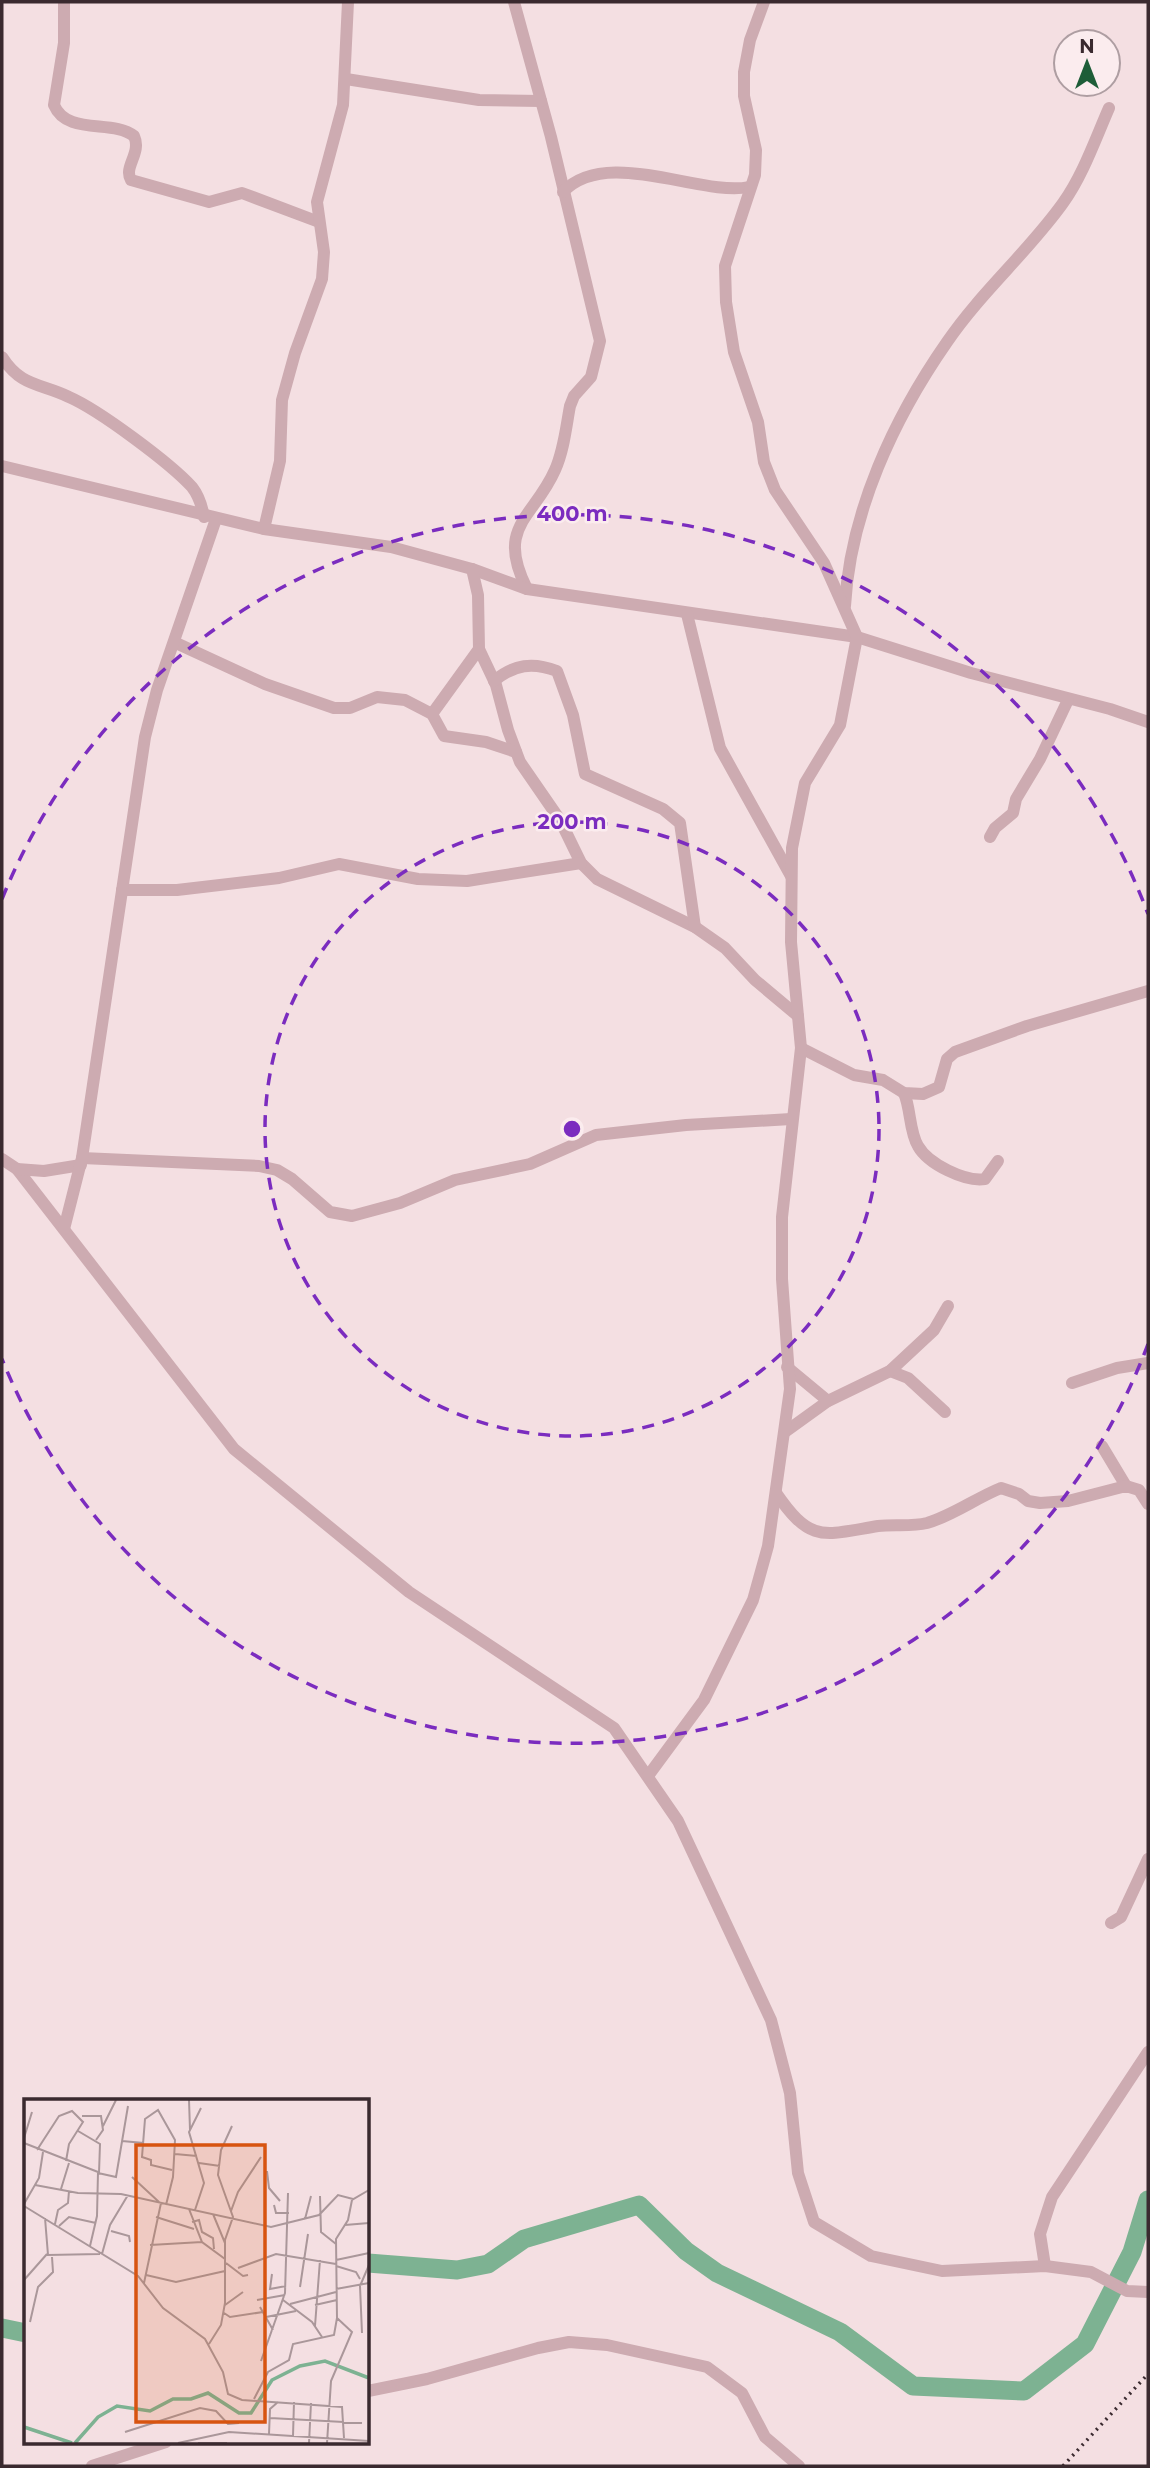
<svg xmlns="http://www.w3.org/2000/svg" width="1150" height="2468" viewBox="0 0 1150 2468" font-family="Montserrat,sans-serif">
	<rect width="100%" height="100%" fill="#f4dfe2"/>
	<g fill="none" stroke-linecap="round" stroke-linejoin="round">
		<g stroke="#7db292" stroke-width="19">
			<path d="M368,2263L457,2270L488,2264L524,2239L639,2205L686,2251L717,2273L840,2332L913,2386L1024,2391L1085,2344L1132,2252L1148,2200"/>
			<path d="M2,2328L26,2333"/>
		</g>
		<g stroke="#cdabb1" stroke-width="12">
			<path d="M64,2V43L54,105C67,136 113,119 134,136C142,153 123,167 131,180L209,202L242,193L319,222"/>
			<path d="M514,2L551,137L600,341L591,377L574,396L570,406C566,427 564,450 555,470C534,518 495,526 527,589"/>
			<path d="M346,79L479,100L541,101"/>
			<path d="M563,192C606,146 701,197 749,187"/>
			<path d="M2,357C21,387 40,383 69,397C99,410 170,463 192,487C199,496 202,506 204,517"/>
			<path d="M2,466L264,529L391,547L472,569L527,589L857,637L971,673L1110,709L1148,722"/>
			<path d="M264,529L280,461L282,400L295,353L322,279L324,252L317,202L343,105L348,2"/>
			<path d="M472,569L478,595L479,649L496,685L508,730L520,762L560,820L581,863L597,879L695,927L725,948L755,980L798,1016"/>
			<path d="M845,606C850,512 894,418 947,342C981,292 1028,252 1063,203C1083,175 1095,140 1109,108"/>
			<path d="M687,614L720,748L791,876"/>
			<path d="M176,643L265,684L334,708H350L377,697L405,700L432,714L444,736L486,742L516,752"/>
			<path d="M494,681C514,664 533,662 557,671L573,715L585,774L663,809L680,823L695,927"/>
			<path d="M432,714L479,649"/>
			<path d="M990,837L995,828L1013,813L1016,799L1040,759L1068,700"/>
			<path d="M122,890H177L279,878L339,864L418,879L467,881L581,863"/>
			<path d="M801,1048L854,1075L883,1080L904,1093L923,1094L939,1087L947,1059L955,1052L1027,1026L1148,991"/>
			<path d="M904,1093C911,1109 909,1131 918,1146C928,1164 965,1182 985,1179L998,1161"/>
			<path d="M82,1158L259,1166L277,1170L292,1179L330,1212L352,1216L400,1203L455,1180L530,1164L596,1135L686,1125L791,1119"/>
			<path d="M2,1159L17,1169L234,1449L409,1592L614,1728L678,1821L771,2020L790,2093L798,2173L814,2222L871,2256L942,2271L1045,2266L1091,2272L1127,2291L1148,2292"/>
			<path d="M17,1169L44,1171L81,1165"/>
			<path d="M64,1229L82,1158L145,737L157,690L216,519"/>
			<path d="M787,1367L828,1401"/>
			<path d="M890,1371L908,1378L945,1412"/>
			<path d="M1072,1383L1117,1368L1148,1363"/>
			<path d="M785,1432L828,1401L890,1371L934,1330L948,1306"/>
			<path d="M1102,1446L1126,1486"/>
			<path d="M776,1493C811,1544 823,1535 878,1526C894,1524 911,1527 927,1523C952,1516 976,1498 1001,1488L1019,1494L1028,1501L1040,1503L1068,1501L1126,1486L1139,1490L1148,1504"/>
			<path d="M648,1776L704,1700L753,1600L768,1546L790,1389L782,1279V1217L801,1048L791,942L792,848L805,783L840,725L857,637L824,563L775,490L764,462L758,422L734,352L726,302L725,266L755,175L756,150L744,96V72L750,40L764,2"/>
			<path d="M1111,1923L1121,1917L1148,1859"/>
			<path d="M1045,2266L1040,2234L1052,2197L1148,2052"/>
			<path d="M368,2391L427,2379L538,2348L569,2342L607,2345L707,2367L742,2393L765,2437L799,2466"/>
			<path d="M92,2466L166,2442"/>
		</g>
		<path stroke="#3a2a2f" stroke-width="3.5" stroke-dasharray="2 5" stroke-linecap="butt" d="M1063,2466L1148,2374"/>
	</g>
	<g fill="none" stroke="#7b2cbf" stroke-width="3.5" stroke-dasharray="12 9">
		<circle cx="572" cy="1129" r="307"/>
		<path d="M1148 1344A615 615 0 0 1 2 1359M2 899A615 615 0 0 1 1148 914"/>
	</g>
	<g transform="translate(24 2099)">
		<rect width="345" height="345" fill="#f4dfe2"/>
		<path fill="none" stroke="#7db292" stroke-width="3.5" d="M0,328L48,344M51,344L74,318L93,307L126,312L149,300H167L184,294L215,314H227L248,281L276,267L301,262L345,279"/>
		<path fill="none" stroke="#aa979a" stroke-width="2" d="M165,1L166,31M58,17H77L79,31L72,41M79,27L92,1M54,32L76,45L75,74M0,39L8,13M98,42L120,44M0,44L74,73L73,117L66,147M13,51L35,17L48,12L59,23L45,45L42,62M151,55L173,57M175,64L196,67M243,72L245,89L256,102M74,74L92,78L104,7M108,78L135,103M11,86L54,94L97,95L247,128L295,116L314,96L329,100M37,90L45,64M296,97L297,133L312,145M0,105L15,79L19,53M142,106L149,78L151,41L134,11L121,20L118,58L127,61V66L148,71M250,106L252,114H265M0,107L114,177L139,209L181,240L199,273L204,295L218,301L318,308L320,339M165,110L178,143L201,160M171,111L180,84L165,33L177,9M207,112L214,93L237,58M189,115L201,144M132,118L170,130M21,119L24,156L76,155M281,120L287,97M168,123L175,121L178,133L189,139L190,150M31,125L34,111L44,104L45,92M321,126L345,124M35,127L45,118L72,124M87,132L105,137L106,143M126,146L178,143M78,155L86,126L104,96M312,161L345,154M202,164L219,177L224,176M312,167L332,173L336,180M214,169L252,155L312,165M248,175L246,190L262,187M122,176L152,183L201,172M0,181L23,155M120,184L137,104M276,188L284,135M312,190L345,184M233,201L261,196M259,201L288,223L298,238M266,205L312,193M201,206L219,193M291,206L313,201M236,208L249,231M200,214L206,218L239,213M242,218L272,212M6,223L14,188L29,173L28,158M291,227L296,161M338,234L336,187L345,166M185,245L197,226L201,204V141L209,118L194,76L197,51L208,27M237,262L261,194L264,94M230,300L244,273L265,261L269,245L310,236L313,219M246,319L338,324M101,333L176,309L192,312L204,325L215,324M245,335L246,310L254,303M269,337L270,303M154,344L205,333L345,342M174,344H203M285,344L287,304M303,344L307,282L328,233L313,219L312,140L324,121L328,101L345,91"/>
		<path fill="#d75410" fill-opacity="0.15" stroke="#d75410" stroke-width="3.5" d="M112,46H241V323H112Z"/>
		<rect width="345" height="345" fill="none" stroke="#3a2a2f" stroke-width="3.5"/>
	</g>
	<circle cx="572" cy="1129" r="10" fill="#7b2cbf" stroke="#fbecee" stroke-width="3.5"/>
	<g font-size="21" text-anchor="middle" font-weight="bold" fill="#7b2cbf" stroke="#fbecee" stroke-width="5" stroke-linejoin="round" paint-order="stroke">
		<text x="572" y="521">400 m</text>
		<text x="572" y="829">200 m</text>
	</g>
	<rect width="1150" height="2468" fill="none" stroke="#3a2a2f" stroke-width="7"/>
	<g transform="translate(1087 63)"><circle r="33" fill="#fbecee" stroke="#ae9ea2" stroke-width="2"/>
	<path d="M0-5L12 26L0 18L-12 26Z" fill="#1e5d38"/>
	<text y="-10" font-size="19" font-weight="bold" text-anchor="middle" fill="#3a2a2f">N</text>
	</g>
</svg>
